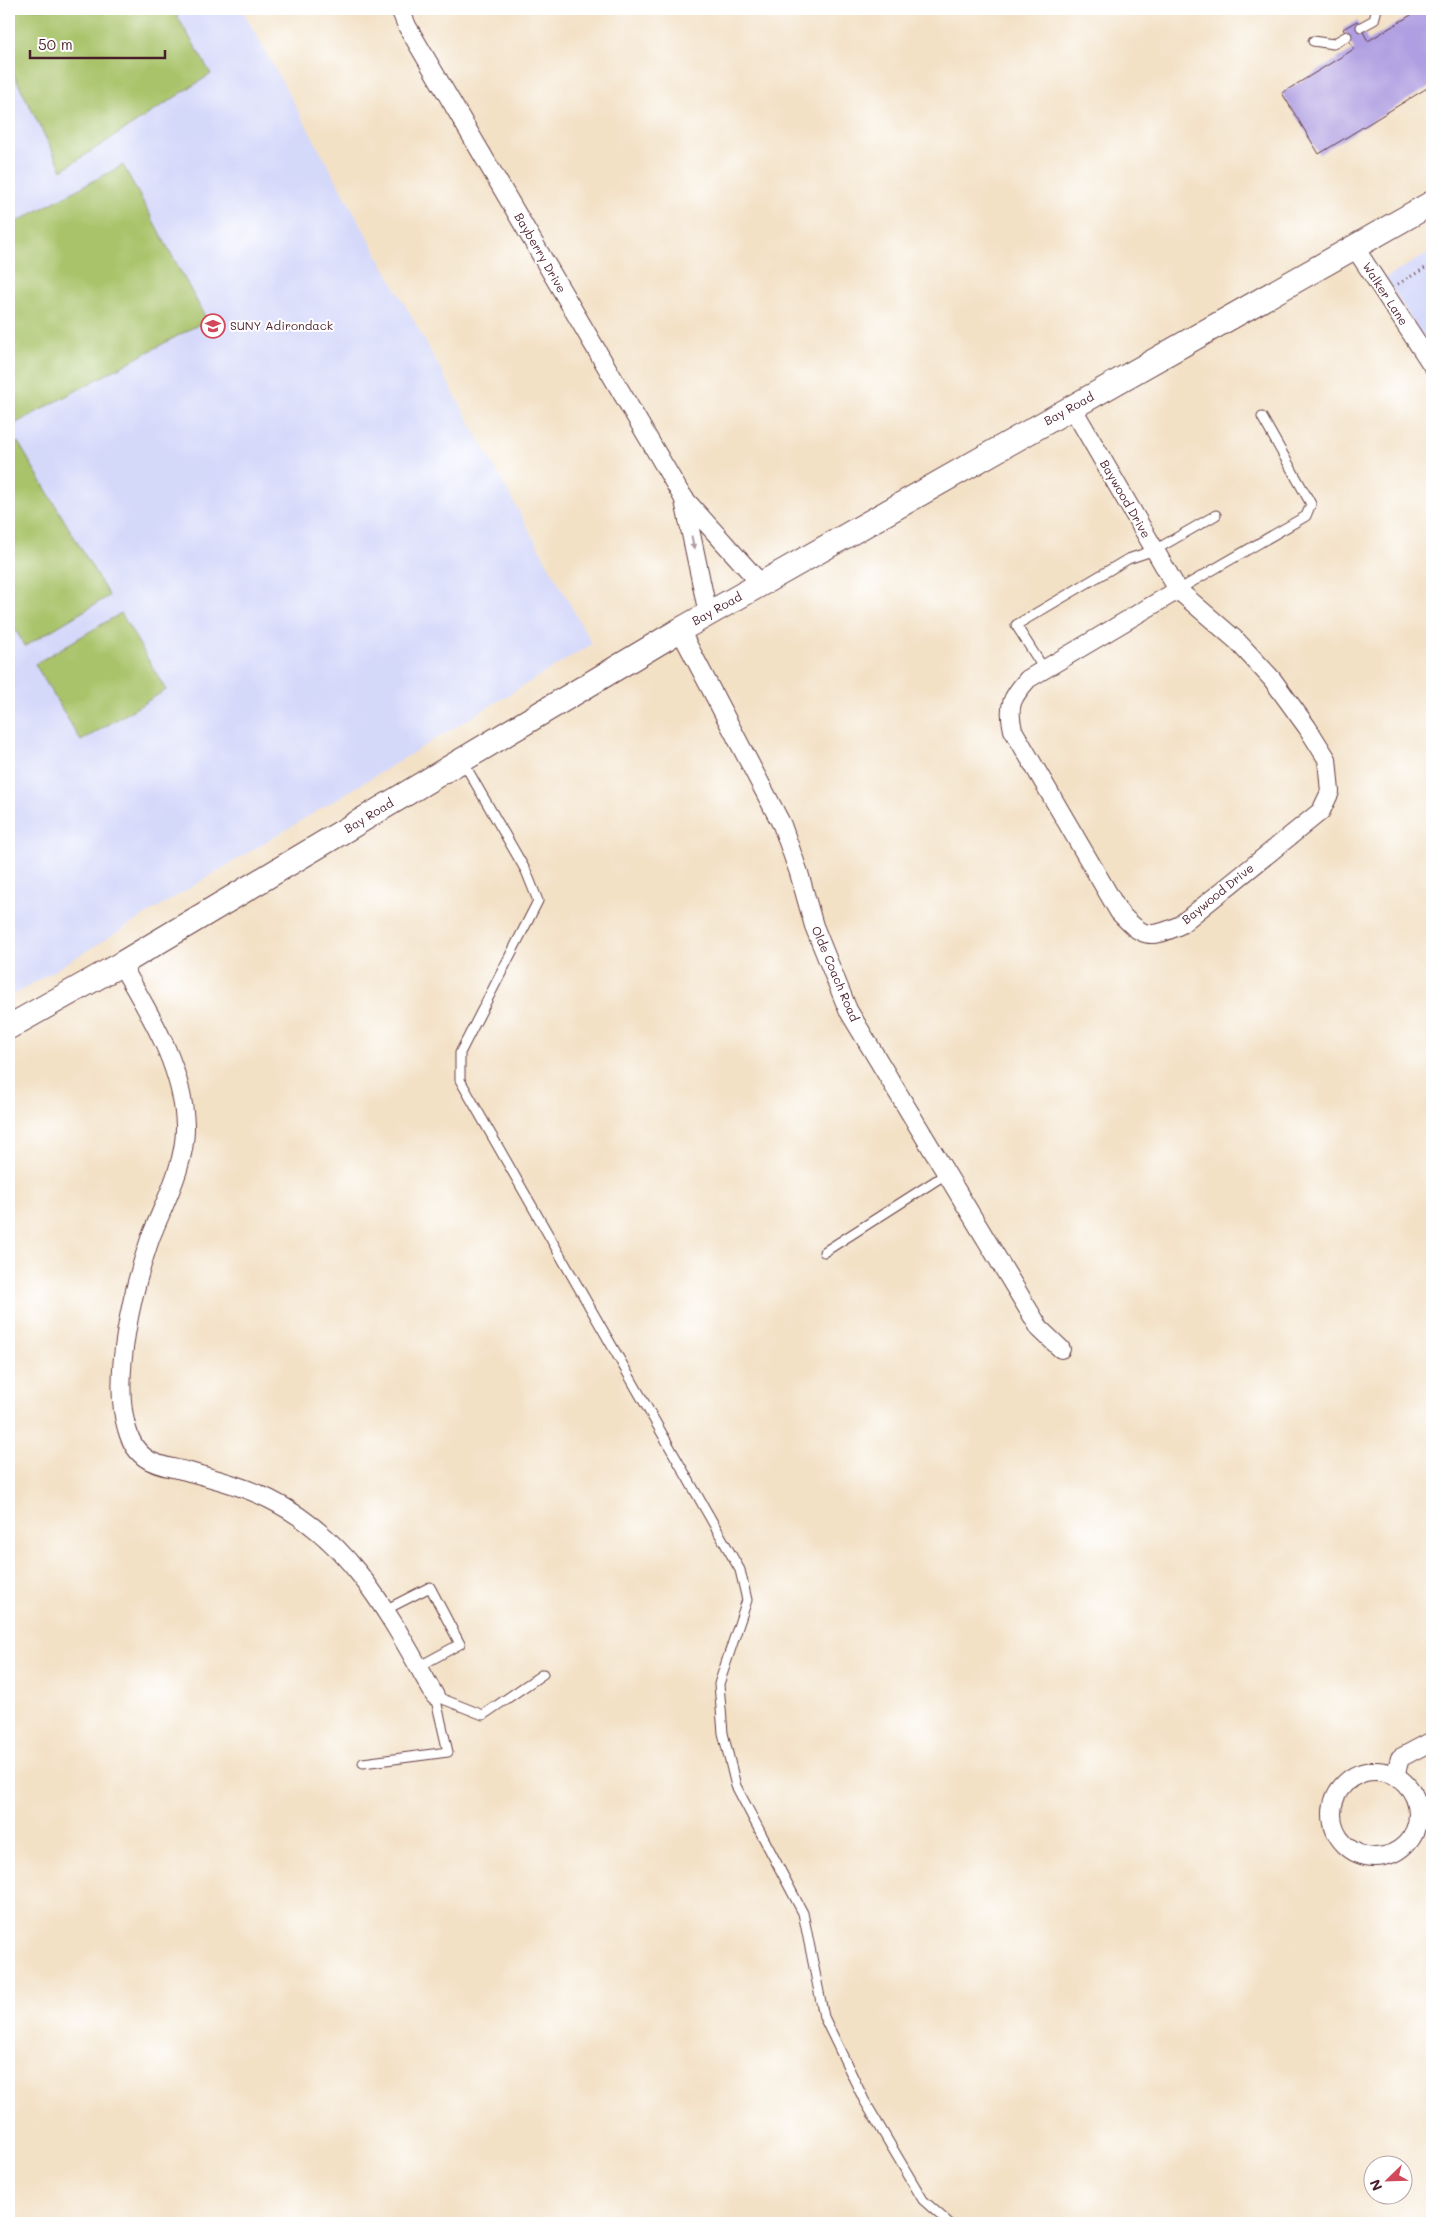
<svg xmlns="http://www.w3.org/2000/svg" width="1441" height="2232" viewBox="0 0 1441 2232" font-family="Mali,sans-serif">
	<rect width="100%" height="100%" fill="#fff"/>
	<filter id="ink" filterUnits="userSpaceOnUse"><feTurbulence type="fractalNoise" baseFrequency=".02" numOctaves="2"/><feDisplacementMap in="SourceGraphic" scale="10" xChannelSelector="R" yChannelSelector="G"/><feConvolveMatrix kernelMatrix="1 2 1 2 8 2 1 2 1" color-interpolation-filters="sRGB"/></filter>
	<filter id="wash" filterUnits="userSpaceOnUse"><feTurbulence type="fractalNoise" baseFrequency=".0096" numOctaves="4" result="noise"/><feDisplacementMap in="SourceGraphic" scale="20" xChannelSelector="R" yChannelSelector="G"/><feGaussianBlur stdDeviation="1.12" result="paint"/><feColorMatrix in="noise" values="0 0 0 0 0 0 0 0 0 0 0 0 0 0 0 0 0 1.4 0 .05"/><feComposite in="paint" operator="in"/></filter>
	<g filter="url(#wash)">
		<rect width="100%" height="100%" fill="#f3e1c6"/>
		<g fill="#d4d8f9">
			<path d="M9,9H242L592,644L9,998Z"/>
			<path d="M1432,251V352L1385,278Z"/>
		</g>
		<g fill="#a8c369" stroke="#79714a">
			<path d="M9,9H173L211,74L62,170L9,65Z"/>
			<path d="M123,165L207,320L9,427V226Z"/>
			<path d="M18,442L109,596L25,646L9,619V448Z"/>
			<path d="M121,613L166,690L81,741L35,664Z"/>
		</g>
		<g id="blocks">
			<path fill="#af9ee1" d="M1421,9H1432V85L1319,154L1282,93L1354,49L1343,29L1357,21L1368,41Z"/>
		</g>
	</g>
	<g filter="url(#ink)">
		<use href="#blocks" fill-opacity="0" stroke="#633c42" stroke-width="1"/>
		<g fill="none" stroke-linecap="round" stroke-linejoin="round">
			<g stroke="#633c42" stroke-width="11">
				<g id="lane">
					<path d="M1361,27L1374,20L1377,9"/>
					<path d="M1313,41L1333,44L1347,36"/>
					<path d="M1178,590L1306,516L1311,504L1262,417"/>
					<path d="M1044,669L1016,625L1128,559L1155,550L1216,515"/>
					<path d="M462,760L526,871L538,901L460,1053V1080L740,1570L747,1600L719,1684L723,1733L736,1786L803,1913L824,2017L864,2100L923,2200L949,2223"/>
					<path d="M824,1252L946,1174"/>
					<path d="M385,1610L430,1587L460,1644L418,1667"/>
					<path d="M435,1696L483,1715L543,1674"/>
					<path d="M363,1763L448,1752L435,1696"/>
				</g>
			</g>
			<g stroke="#633c42" stroke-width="20">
				<g id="street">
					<path d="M400,9L407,26L682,496L761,584"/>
					<path d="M1355,248L1432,365"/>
					<path d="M1072,407L1178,590L1237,641L1272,679L1307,727L1327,759L1330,792L1321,811L1180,925C1149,940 1142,937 1119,912L1013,730C1007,705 1012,697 1028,679L1178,590"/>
					<path d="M683,496L708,614"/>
					<path d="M680,630L782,825L799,873L814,926L848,1010L1040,1329L1061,1349"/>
					<path d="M121,964C149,1013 183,1066 185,1125C186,1165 164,1203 150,1239C133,1289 111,1377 127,1429C130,1440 136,1452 147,1459C157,1466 174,1468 186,1471C215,1479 243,1486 269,1499C353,1540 391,1619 435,1696"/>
					<circle cx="1375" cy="1814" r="43"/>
					<path d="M1395,1776L1400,1758L1432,1741"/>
				</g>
			</g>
			<g stroke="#633c42" stroke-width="26">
				<path id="secondary" d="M9,1027L121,964L680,630L1432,203"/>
			</g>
			<path stroke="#633c42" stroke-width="3" stroke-dasharray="1 4" stroke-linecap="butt" d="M1398,284L1432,264"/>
			<use href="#lane" stroke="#fff" stroke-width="9"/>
			<use href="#street" stroke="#fff" stroke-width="18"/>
			<use href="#secondary" stroke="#fff" stroke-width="24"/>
		</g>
		<defs><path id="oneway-solid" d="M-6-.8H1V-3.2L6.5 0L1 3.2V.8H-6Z" transform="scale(1.25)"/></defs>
		<use fill="#ae9aa0" href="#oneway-solid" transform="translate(693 543) rotate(78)"/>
	</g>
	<defs>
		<g id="university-ring" transform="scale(1.25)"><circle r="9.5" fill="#fff" stroke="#d1495b" stroke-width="1.5"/><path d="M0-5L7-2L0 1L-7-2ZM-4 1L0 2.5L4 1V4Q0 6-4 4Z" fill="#d1495b"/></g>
	</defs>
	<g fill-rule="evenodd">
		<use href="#university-ring" x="213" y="326"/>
	</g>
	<g text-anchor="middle" stroke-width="4" stroke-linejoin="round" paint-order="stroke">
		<g font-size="12" fill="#4a1f2b" stroke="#fff">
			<text transform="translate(540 253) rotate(60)" y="4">Bayberry Drive</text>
			<text transform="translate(1385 294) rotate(57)" y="4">Walker Lane</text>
			<text transform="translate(1069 409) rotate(-29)" y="4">Bay Road</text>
			<text transform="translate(1125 499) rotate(60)" y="4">Baywood Drive</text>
			<text transform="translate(717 609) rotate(-29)" y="4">Bay Road</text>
			<text transform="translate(369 816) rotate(-31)" y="4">Bay Road</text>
			<text transform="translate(1218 894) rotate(-39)" y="4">Baywood Drive</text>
			<text transform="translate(835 974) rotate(67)" y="4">Olde Coach Road</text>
		</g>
		<g font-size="12" fill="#4a1f2b" stroke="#fff" text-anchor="start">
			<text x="230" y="330">SUNY Adirondack</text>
		</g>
	</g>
	<rect width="1441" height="2232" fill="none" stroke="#fff" stroke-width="30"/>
	<g transform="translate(1388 2180) rotate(247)"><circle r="24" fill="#ffffff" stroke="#b7a5aa"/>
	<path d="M0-4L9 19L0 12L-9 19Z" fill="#d1495b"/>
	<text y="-8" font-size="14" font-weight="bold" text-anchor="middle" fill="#4a1f2b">N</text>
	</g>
	<path d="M30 50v8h135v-8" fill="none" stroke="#4a1f2b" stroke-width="2.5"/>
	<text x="38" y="50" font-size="15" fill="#4a1f2b" stroke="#ffffff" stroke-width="4" paint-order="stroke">50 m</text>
</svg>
